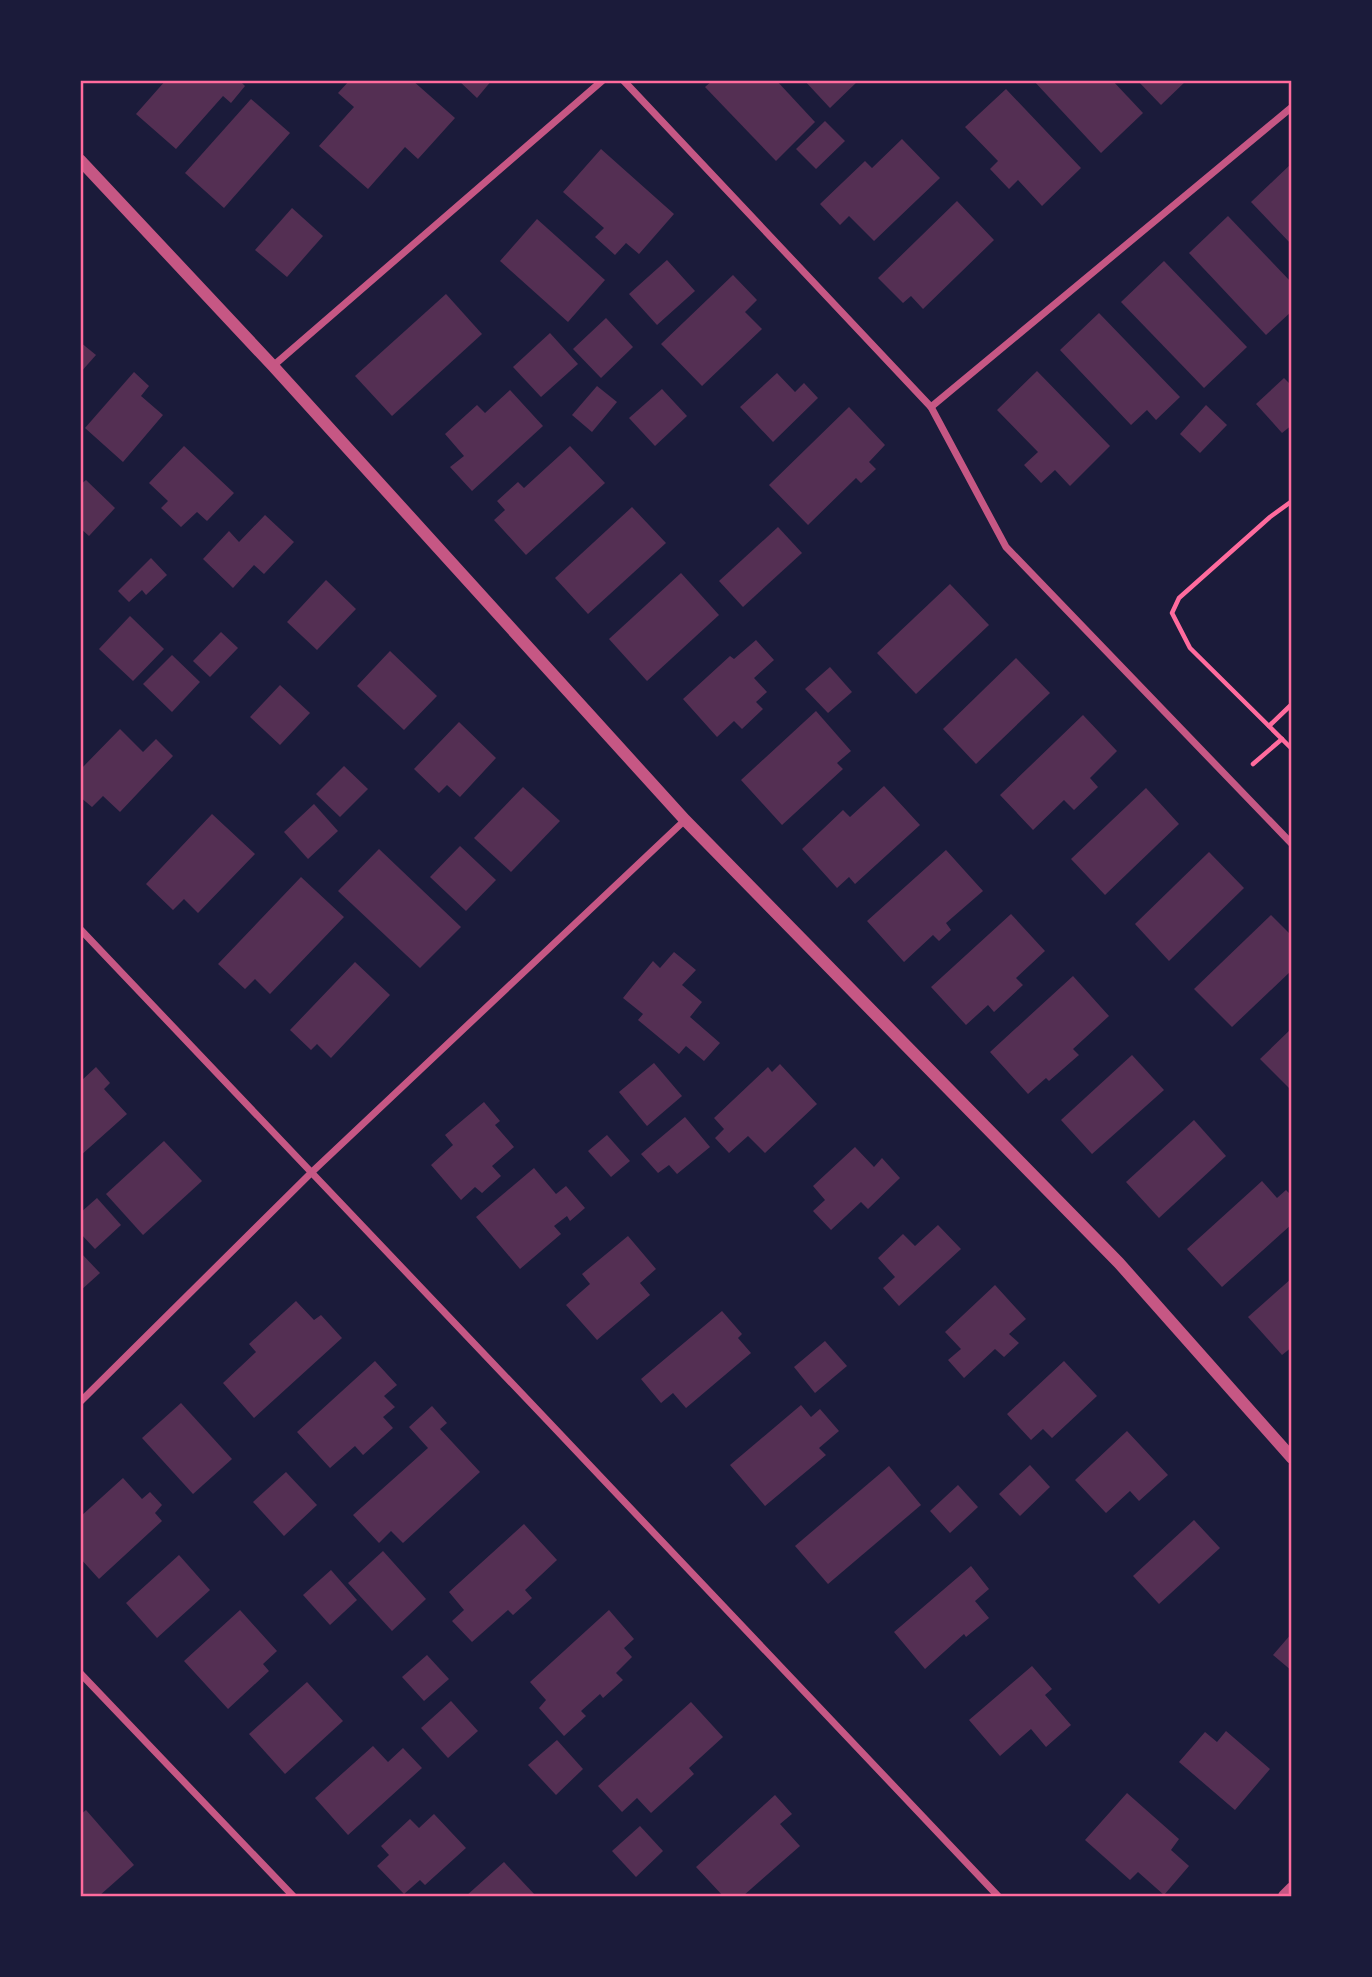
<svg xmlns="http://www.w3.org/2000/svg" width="1372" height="1977" viewBox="0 0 1372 1977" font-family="'Source Sans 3',sans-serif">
	<rect width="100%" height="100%" fill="#1b1b3a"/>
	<g fill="#542f53">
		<path d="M166,80H239L245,86L231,103L223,96L176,149L136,114Z"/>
		<path d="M350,80H412L455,118L418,159L405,147L368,189L319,146L354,107L338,93Z"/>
		<path d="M458,80H492L477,98Z"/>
		<path d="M713,80H776L815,122L776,161L705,87Z"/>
		<path d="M804,80H859L830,108Z"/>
		<path d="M1033,80H1112L1143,113L1101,153Z"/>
		<path d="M1137,80H1187L1161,105Z"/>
		<path d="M1006,89L1081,168L1042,206L1018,180L1009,189L990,169L998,161L965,127Z"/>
		<path d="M251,99L290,133L224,208L185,173Z"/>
		<path d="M825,121L845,141L816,169L796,149Z"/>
		<path d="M902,139L940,178L874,241L849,216L840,225L820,204L865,161L872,168Z"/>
		<path d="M601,149L674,214L639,254L626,243L615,255L595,237L604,228L563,192Z"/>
		<path d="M1292,163V245L1251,202Z"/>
		<path d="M957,201L994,240L923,309L911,296L903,303L878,278Z"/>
		<path d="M292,208L323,236L287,277L255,250Z"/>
		<path d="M1228,216L1292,283V311L1266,335L1189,253Z"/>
		<path d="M537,219L605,280L568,322L500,261Z"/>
		<path d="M667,260L695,291L657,325L629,294Z"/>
		<path d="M1164,261L1247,347L1204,388L1121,302Z"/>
		<path d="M733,275L757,300L745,312L762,329L702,386L661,344Z"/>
		<path d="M446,294L482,334L392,416L355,376Z"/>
		<path d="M1099,313L1180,397L1156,420L1147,410L1131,425L1060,350Z"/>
		<path d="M606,318L633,347L601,378L573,349Z"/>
		<path d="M550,333L578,364L541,397L513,367Z"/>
		<path d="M80,342L96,355L80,373Z"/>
		<path d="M1037,371L1110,446L1070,486L1055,470L1041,483L1024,465L1038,452L997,410Z"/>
		<path d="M134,372L149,386L141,396L163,415L123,462L85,428Z"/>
		<path d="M777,373L795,392L804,383L818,398L773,442L740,407Z"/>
		<path d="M1284,378L1292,386V425L1282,433L1256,404Z"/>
		<path d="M597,386L617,402L592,432L572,415Z"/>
		<path d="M662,389L687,416L655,446L629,418Z"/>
		<path d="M510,390L543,426L472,491L450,467L464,456L445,434L477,405L485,413Z"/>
		<path d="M1206,405L1227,425L1200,453L1180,434Z"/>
		<path d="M849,407L885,445L869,462L876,469L861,483L856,478L808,525L769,485Z"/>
		<path d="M184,446L234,493L207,521L197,512L181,527L161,508L168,501L149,483Z"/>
		<path d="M570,446L605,483L526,555L494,520L505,510L497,501L518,482L524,488Z"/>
		<path d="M86,480L115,508L89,536L80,528V485Z"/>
		<path d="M632,507L666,543L588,614L555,578Z"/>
		<path d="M265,515L294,542L264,574L254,565L233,588L203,559L229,531L239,542Z"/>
		<path d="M778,527L802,553L743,607L719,581Z"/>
		<path d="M151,558L167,575L146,595L142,590L129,602L118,591Z"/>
		<path d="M681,573L719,615L647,681L609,639Z"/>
		<path d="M326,580L356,609L317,650L287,622Z"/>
		<path d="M950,584L989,625L916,694L877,653Z"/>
		<path d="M130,616L164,649L133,681L99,649Z"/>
		<path d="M221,632L238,648L210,677L193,661Z"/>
		<path d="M756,640L774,660L754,678L767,692L756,702L763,709L742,729L734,721L717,737L683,699L730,656L734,659Z"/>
		<path d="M390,651L437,696L404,730L357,686Z"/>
		<path d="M172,655L200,682L172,712L143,684Z"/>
		<path d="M1016,658L1050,693L976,764L943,729Z"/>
		<path d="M830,667L852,692L828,713L805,689Z"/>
		<path d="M280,685L310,713L280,745L250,717Z"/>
		<path d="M816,711L851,751L837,763L843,769L782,825L741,780Z"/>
		<path d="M1083,715L1117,751L1090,778L1098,787L1074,810L1064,800L1033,830L1000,795Z"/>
		<path d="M459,722L496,758L460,797L447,785L439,793L414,769Z"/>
		<path d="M120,729L143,752L156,739L173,756L120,812L103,796L92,807L80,797V770Z"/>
		<path d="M344,766L368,789L340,817L316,794Z"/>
		<path d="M884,786L920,825L855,884L849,877L837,888L802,849L843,810L850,817Z"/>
		<path d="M523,787L560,821L511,872L474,838Z"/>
		<path d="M1146,788L1179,824L1105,895L1071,859Z"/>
		<path d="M314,804L338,831L308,859L284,832Z"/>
		<path d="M212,814L255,854L198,913L184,899L173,910L146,884Z"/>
		<path d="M460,846L496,880L466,911L430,877Z"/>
		<path d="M379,849L461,927L420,968L338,891Z"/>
		<path d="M946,850L983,891L946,923L951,930L939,941L933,935L904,962L867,921Z"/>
		<path d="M1209,852L1244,888L1169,961L1135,924Z"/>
		<path d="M301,877L344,917L270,994L255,979L245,989L218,964Z"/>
		<path d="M1011,914L1045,951L1016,978L1023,985L994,1012L988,1005L966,1025L931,987Z"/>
		<path d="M1271,915L1292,936V970L1232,1027L1194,989Z"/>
		<path d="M674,952L696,970L682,985L702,1002L690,1017L720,1043L704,1061L686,1046L679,1054L638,1020L643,1014L623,998L653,961L660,968Z"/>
		<path d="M355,962L390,995L331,1058L317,1044L311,1050L290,1030Z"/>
		<path d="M1073,976L1109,1016L1073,1049L1079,1055L1049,1081L1046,1078L1028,1094L990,1052Z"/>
		<path d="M1292,1028V1091L1260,1059Z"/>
		<path d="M1132,1055L1164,1090L1092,1154L1061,1120Z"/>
		<path d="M654,1063L682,1096L647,1126L619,1092Z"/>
		<path d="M780,1064L817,1104L765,1153L748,1136L729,1153L715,1138L724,1129L714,1118L768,1067L772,1072Z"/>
		<path d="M96,1067L110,1083L104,1089L127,1114L80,1156V1082Z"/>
		<path d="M484,1102L500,1121L495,1125L514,1147L492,1166L501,1176L482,1193L475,1187L461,1200L431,1165L453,1145L445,1135Z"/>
		<path d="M685,1117L710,1147L677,1174L669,1165L658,1173L641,1154Z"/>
		<path d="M1194,1120L1226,1156L1159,1218L1126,1182Z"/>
		<path d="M607,1135L630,1161L611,1177L588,1151Z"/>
		<path d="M164,1141L202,1181L143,1235L106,1194Z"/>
		<path d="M855,1147L874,1167L882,1158L900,1178L868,1209L861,1202L831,1230L813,1211L825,1200L813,1186Z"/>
		<path d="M534,1168L556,1194L566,1186L585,1208L570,1221L567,1216L554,1226L561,1234L520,1269L476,1217Z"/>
		<path d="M1262,1181L1277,1198L1286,1190L1292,1196V1224L1222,1287L1187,1249Z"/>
		<path d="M97,1198L121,1225L95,1249L80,1233V1213Z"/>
		<path d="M938,1225L961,1249L899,1306L883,1288L895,1277L878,1258L903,1234L915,1246Z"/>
		<path d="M628,1236L656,1269L640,1283L650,1295L597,1340L566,1305L590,1284L582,1274Z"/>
		<path d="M80,1252L100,1273L80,1291Z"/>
		<path d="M1292,1278V1347L1282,1355L1248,1317Z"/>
		<path d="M995,1285L1026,1319L1009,1334L1019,1343L1004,1357L995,1349L964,1378L948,1360L961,1349L945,1332Z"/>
		<path d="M296,1301L314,1320L321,1315L342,1338L254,1418L223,1383L256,1352L249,1344Z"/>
		<path d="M722,1311L742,1334L738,1338L751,1353L686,1408L673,1393L661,1403L641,1379Z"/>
		<path d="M825,1341L847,1366L815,1393L794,1367Z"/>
		<path d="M375,1361L397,1385L384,1396L395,1407L383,1417L393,1428L363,1455L355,1446L330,1468L297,1432Z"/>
		<path d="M1064,1361L1097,1396L1052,1438L1043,1429L1031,1440L1007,1414Z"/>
		<path d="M181,1403L232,1459L193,1494L142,1438Z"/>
		<path d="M801,1405L811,1417L820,1409L839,1431L819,1448L826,1455L765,1506L730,1465Z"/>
		<path d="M432,1406L447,1423L440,1429L480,1472L403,1543L391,1531L379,1543L353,1515L428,1448L409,1427Z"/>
		<path d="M1127,1431L1168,1475L1139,1501L1130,1491L1106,1513L1075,1480Z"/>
		<path d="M1030,1465L1050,1487L1020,1516L999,1494Z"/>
		<path d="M889,1466L921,1505L828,1584L795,1546Z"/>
		<path d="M286,1472L317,1505L284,1536L253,1502Z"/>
		<path d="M123,1478L142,1499L150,1492L162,1505L155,1513L162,1521L99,1579L80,1558V1517Z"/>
		<path d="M958,1485L978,1507L950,1533L930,1511Z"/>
		<path d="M1194,1520L1220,1548L1159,1604L1133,1576Z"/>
		<path d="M524,1524L557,1560L525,1590L532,1598L513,1615L508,1610L472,1642L452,1621L464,1610L449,1592Z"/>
		<path d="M383,1551L426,1599L392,1631L348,1583Z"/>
		<path d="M179,1555L210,1590L157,1638L126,1603Z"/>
		<path d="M971,1566L989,1589L975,1601L989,1618L966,1637L964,1634L925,1669L894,1632Z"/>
		<path d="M331,1570L357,1600L330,1625L303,1595Z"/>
		<path d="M240,1610L277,1651L263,1664L269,1671L228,1709L184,1661Z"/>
		<path d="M609,1610L634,1639L624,1648L632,1657L616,1673L623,1680L603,1698L600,1694L581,1711L586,1716L564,1736L539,1708L546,1700L530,1682Z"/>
		<path d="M1292,1633V1671L1273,1655Z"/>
		<path d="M427,1655L449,1679L424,1701L402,1677Z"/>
		<path d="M1032,1666L1052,1689L1045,1695L1071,1725L1046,1747L1031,1729L1000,1756L969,1720Z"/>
		<path d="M307,1682L343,1721L285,1774L249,1734Z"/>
		<path d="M451,1701L478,1731L448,1758L421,1728Z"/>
		<path d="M691,1702L723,1737L689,1768L694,1774L651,1813L637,1798L622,1812L598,1786Z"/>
		<path d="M1226,1731L1270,1769L1235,1810L1179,1762L1205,1732L1217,1742Z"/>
		<path d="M557,1740L583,1769L556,1795L528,1765Z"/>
		<path d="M373,1746L388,1762L403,1748L422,1768L348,1835L315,1798Z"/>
		<path d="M1127,1793L1179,1839L1171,1850L1189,1866L1164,1895L1138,1872L1130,1880L1085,1840Z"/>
		<path d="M775,1795L792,1814L780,1824L800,1846L743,1896H723L696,1867Z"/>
		<path d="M86,1810L134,1865L99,1896H80V1815Z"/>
		<path d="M434,1814L466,1848L425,1885L420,1880L404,1894L377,1866L389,1855L381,1846L410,1819L419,1828Z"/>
		<path d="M640,1826L663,1851L636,1877L612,1851Z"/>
		<path d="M504,1862L536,1896H466Z"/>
	</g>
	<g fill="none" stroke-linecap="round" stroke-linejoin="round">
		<g stroke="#ff6b9d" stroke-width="4.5">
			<path d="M1292,501L1270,517L1179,598L1172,613L1190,648L1292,749"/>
			<path d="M1269,726L1292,704"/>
			<path d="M1253,764L1282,739"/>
		</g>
		<g stroke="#c65784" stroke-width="7">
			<path d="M623,80L931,407L1006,547L1292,844"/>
			<path d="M273,366L603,80"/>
			<path d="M931,407L1292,107"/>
			<path d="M80,929C388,1249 691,1575 998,1896"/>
			<path d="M80,1402L313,1171L685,820"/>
			<path d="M80,1673L293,1896"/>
		</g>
		<g stroke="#c65784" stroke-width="12">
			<path d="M80,160L273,366L685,820L1119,1263L1292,1458"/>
			<path d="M1284,1896L1292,1888"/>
		</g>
	</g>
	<rect width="1372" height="1977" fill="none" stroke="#1b1b3a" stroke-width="164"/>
	<rect x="82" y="82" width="1208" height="1813" fill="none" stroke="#ff6b9d" stroke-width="2.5"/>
</svg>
